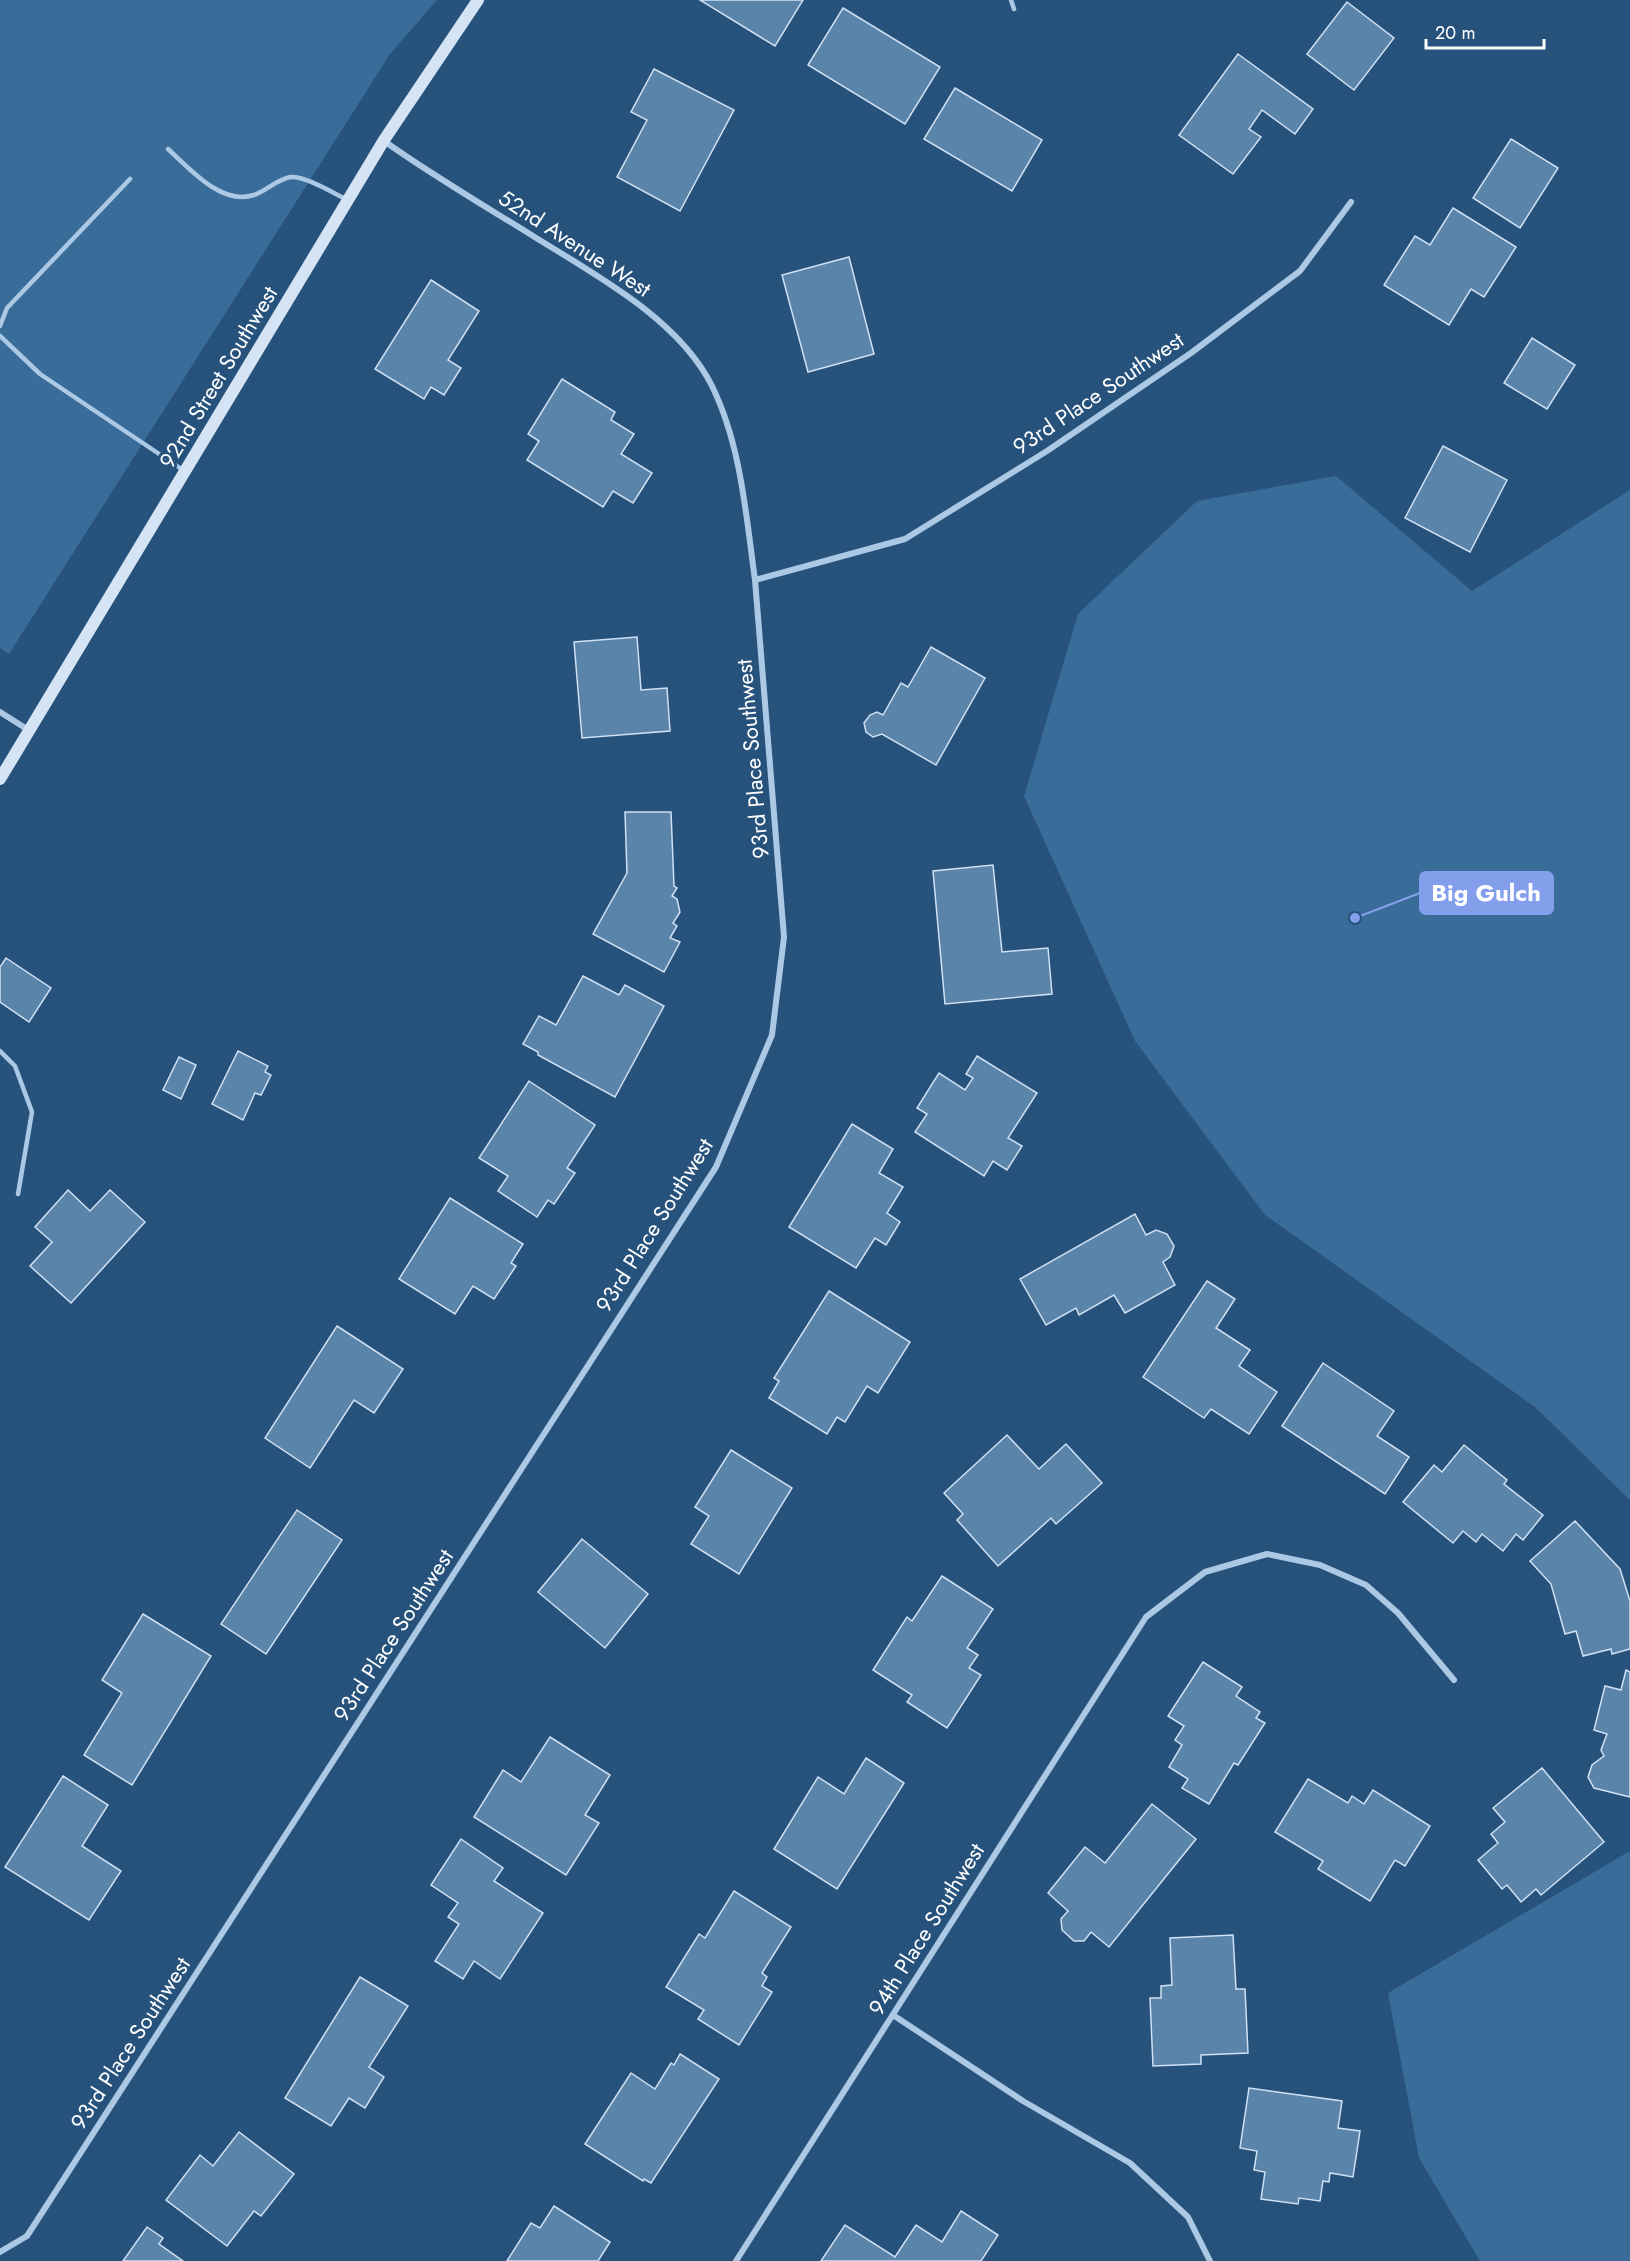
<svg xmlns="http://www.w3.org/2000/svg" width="1630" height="2261" viewBox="0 0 1630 2261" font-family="Jost,sans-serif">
	<rect width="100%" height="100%" fill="#27527c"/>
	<g fill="#3a6c99">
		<path d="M0,0H437L390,54L9,654L0,648Z"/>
		<path d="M1336,476L1472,591L1630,490V1500L1535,1407L1265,1215L1135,1041L1024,796L1078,614L1197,501Z"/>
		<path d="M1630,1851V2261H1480L1419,2158L1388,1993Z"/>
	</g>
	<g fill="#5b84ab" stroke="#cee1f4" stroke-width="1.5">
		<path d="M700,0H803L775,46Z"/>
		<path d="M1347,2L1394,38L1354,90L1307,54Z"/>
		<path d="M843,8L940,67L905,124L808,65Z"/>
		<path d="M1238,54L1313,109L1295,134L1262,110L1249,129L1261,137L1233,174L1179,135Z"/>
		<path d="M654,69L734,110L680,211L617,177L647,120L631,112Z"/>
		<path d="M955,88L1042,140L1012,191L924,139Z"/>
		<path d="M1511,139L1558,168L1520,228L1473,198Z"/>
		<path d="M1453,208L1516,247L1484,297L1471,289L1449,325L1384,285L1415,236L1430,245Z"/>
		<path d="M849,257L874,354L808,372L782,275Z"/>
		<path d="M431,280L479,311L448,360L461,368L444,395L431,387L424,399L375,369Z"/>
		<path d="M1532,338L1575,365L1547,409L1504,383Z"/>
		<path d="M562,379L615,412L611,420L634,434L621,454L652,473L633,503L613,491L603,507L527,460L539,441L528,434Z"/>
		<path d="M1443,446L1507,480L1470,552L1405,518Z"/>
		<path d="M637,637L641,690L667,688L670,731L582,738L574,642Z"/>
		<path d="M931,647L985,678L936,765L882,734L873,737L866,732L864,723L870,715L877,712L883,715L901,683L908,687Z"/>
		<path d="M625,812H671L674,886L677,888L672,896L677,899L680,912L673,923L677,926L670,938L680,942L664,972L593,934L627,873Z"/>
		<path d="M993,865L1002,952L1048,948L1052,994L945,1004L933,871Z"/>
		<path d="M6,958L51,988L29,1022L0,1002V967Z"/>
		<path d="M583,976L619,995L625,985L664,1006L615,1097L538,1055V1052L523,1044L539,1016L556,1025Z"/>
		<path d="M238,1051L268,1066L265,1072L271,1075L261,1095L255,1093L243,1120L212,1104Z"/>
		<path d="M977,1056L1037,1093L1008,1138L1022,1146L1007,1170L993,1161L984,1176L915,1132L927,1114L917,1108L939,1073L965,1090L973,1078L966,1074Z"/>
		<path d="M179,1057L196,1065L181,1099L163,1090Z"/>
		<path d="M529,1081L595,1125L567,1168L575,1173L554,1204L548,1200L537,1217L498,1191L508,1176L479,1158Z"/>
		<path d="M852,1124L893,1149L879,1173L903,1187L887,1213L900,1222L886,1245L875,1238L856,1268L789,1227Z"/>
		<path d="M68,1190L90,1211L110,1190L145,1222L71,1303L30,1266L52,1242L35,1227Z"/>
		<path d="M450,1198L523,1244L511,1263L516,1266L494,1299L473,1286L455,1314L399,1279Z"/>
		<path d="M1135,1214L1146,1235L1156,1230L1167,1234L1174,1246L1170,1257L1163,1262L1175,1285L1125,1313L1114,1295L1079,1315L1076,1308L1046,1325L1020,1279Z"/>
		<path d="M1207,1281L1235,1299L1216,1328L1250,1350L1239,1366L1277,1392L1249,1434L1211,1409L1204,1418L1143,1377Z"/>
		<path d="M829,1291L910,1342L878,1393L867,1386L845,1422L837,1417L827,1434L769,1398L779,1381L774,1378Z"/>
		<path d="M337,1326L403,1369L374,1413L354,1400L310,1468L265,1438Z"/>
		<path d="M1323,1363L1394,1411L1377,1436L1409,1457L1385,1494L1282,1426Z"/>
		<path d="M1007,1435L1039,1469L1066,1444L1102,1483L1056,1524L1051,1518L998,1566L957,1520L963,1514L944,1493Z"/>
		<path d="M1464,1445L1507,1480L1504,1484L1543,1515L1523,1540L1516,1534L1503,1551L1482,1534L1476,1542L1463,1531L1453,1543L1403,1502L1434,1465L1442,1472Z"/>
		<path d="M731,1450L792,1488L739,1574L691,1544L709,1516L695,1507Z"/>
		<path d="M297,1510L342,1540L266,1654L221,1624Z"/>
		<path d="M1575,1521L1620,1569L1630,1601V1649L1612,1654L1611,1649L1583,1656L1576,1631L1565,1634L1551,1584L1530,1561Z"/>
		<path d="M582,1539L648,1594L605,1648L538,1592Z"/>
		<path d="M942,1576L993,1609L967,1648L978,1655L969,1668L981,1675L947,1728L907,1702L912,1695L873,1670L907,1617L912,1621Z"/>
		<path d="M143,1614L211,1656L132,1785L84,1755L122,1693L102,1680Z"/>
		<path d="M1203,1662L1242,1687L1236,1696L1260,1712L1256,1718L1265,1723L1238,1765L1234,1763L1209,1804L1182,1788L1188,1779L1169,1767L1182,1745L1175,1740L1184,1726L1168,1716Z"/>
		<path d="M1626,1670L1630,1672V1797L1594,1788L1588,1777L1592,1765L1604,1756L1601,1750L1607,1734L1594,1730L1605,1686L1621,1690Z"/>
		<path d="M550,1737L610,1775L585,1815L599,1823L566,1875L474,1817L503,1770L521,1782Z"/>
		<path d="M866,1758L904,1783L837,1889L774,1849L818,1777L844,1794Z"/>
		<path d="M1542,1768L1604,1842L1541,1895L1536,1889L1521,1902L1507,1885L1502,1889L1478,1860L1498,1843L1491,1834L1505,1822L1493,1808Z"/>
		<path d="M63,1776L108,1805L82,1846L121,1871L89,1920L5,1867Z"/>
		<path d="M1308,1779L1348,1803L1352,1796L1364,1804L1373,1790L1430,1826L1405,1866L1395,1860L1370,1901L1318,1869L1323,1861L1275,1832Z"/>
		<path d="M1152,1804L1196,1839L1109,1947L1091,1932L1084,1941H1074L1062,1930L1061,1919L1068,1911L1048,1893L1085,1847L1105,1863Z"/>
		<path d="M461,1839L503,1868L494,1881L543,1913L500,1979L474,1961L463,1979L435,1961L459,1924L448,1917L458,1903L431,1885Z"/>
		<path d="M734,1891L791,1927L762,1973L767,1977L762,1986L772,1992L739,2045L698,2019L704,2010L666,1987L699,1934L705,1938Z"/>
		<path d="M1233,1935L1236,1989H1245L1248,2053L1201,2055V2064L1153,2066L1150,1998H1161V1986L1172,1985L1170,1938Z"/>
		<path d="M360,1977L408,2006L369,2067L384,2077L365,2108L349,2098L331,2126L285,2098Z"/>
		<path d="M680,2054L719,2079L651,2183L644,2179L643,2181L585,2144L631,2073L655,2089L671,2063L674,2065Z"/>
		<path d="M1249,2088L1342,2101L1338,2128L1360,2131L1353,2177L1330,2173L1329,2182L1323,2181L1320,2201L1299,2198L1298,2204L1261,2199L1265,2172L1254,2170L1257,2151L1240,2148Z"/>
		<path d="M239,2132L294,2174L261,2216L254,2211L227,2246L166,2200L200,2155L213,2166Z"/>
		<path d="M554,2206L610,2242L598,2261H507L531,2223L540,2228Z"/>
		<path d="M961,2211L998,2235L981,2261H821L845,2225L895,2257L916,2225L942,2242Z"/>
		<path d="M147,2227L163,2238L159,2244L183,2261H123Z"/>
	</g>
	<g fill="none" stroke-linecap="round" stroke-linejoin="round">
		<g stroke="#abc9e4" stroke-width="4.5">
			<path d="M1011,0L1014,9"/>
			<path d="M168,149C189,168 221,206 254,195C266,191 277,179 291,177C305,176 333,193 346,199"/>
			<path d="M0,326L7,308L130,179"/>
			<path d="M0,336L40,374L183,470"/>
			<path d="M0,1051L15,1066L32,1112L18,1194"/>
		</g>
		<g stroke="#abc9e4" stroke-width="6">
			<path d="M384,141C432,175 483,205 533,236C594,274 679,319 712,386C741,445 746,515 755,580"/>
			<path d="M0,712L30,731"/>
			<path d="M893,2015L1023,2101L1130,2163L1188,2217L1210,2261"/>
			<path d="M0,2252L27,2236L716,1167L772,1035L784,937L755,580L905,539L1047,451L1191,353L1300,271L1351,202"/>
			<path d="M736,2261L1146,1617L1205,1572L1267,1554L1320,1565L1366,1585L1398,1613L1454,1680"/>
		</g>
		<path stroke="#d4e4f4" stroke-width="12" d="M0,779L384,140L478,0"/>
	</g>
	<g text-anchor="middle" stroke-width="6" stroke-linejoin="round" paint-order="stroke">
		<g font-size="22" fill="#fff" stroke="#27527c">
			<text transform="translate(575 243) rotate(33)" y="8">52nd Avenue West</text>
			<text transform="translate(218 377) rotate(-59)" y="8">92nd Street Southwest</text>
			<text transform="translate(1098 393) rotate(-34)" y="8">93rd Place Southwest</text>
			<text transform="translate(752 759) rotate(-95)" y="8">93rd Place Southwest</text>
			<text transform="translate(654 1225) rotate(-58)" y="8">93rd Place Southwest</text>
			<text transform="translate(393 1635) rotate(-57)" y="8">93rd Place Southwest</text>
			<text transform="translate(926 1929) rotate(-58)" y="8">94th Place Southwest</text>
			<text transform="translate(130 2043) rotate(-57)" y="8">93rd Place Southwest</text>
		</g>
	</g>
	<path fill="none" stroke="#839eea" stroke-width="2" d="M1355 918L1420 893"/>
	<circle fill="#839eea" stroke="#27527c" stroke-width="2" cx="1355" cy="918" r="6"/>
	<rect fill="#839eea" stroke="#839eea" stroke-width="2" x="1420" y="872" width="133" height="42" rx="6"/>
	<g font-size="24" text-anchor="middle" font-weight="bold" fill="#fff">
		<text x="1486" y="901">Big Gulch</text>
	</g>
	<path d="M1426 39v9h118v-9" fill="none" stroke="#ffffff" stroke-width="3"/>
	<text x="1435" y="39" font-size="18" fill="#ffffff" stroke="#27527c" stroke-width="4.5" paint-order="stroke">20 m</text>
</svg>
